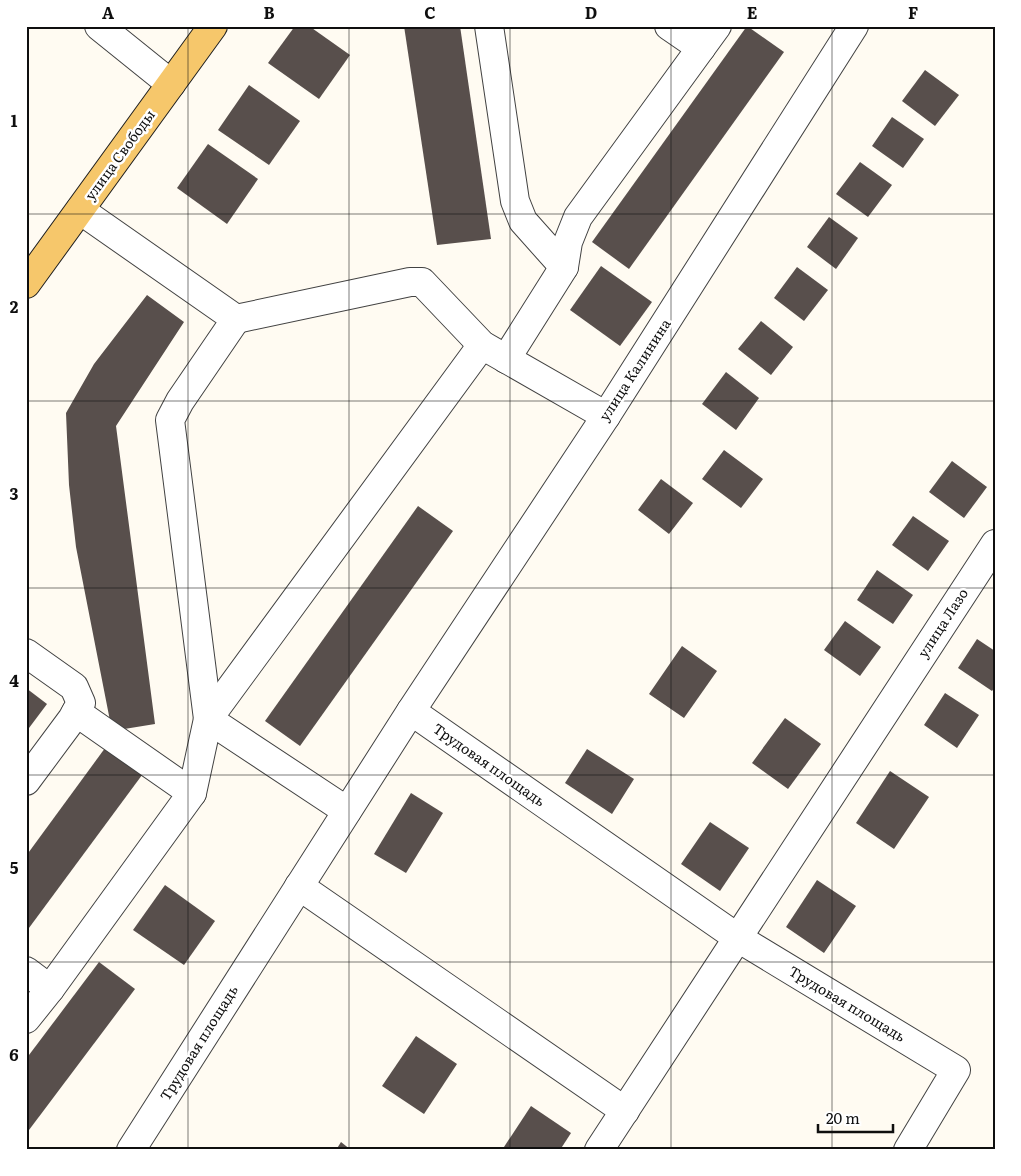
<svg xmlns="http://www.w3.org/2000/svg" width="1021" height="1176" viewBox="0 0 1021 1176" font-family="Literata,serif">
	<rect width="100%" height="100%" fill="#fffbf2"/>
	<g fill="#584f4c">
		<path d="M295,26H309L350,55L319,99L268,63Z"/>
		<path d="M404,26H460L491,239L437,245Z"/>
		<path d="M747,26L784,52L629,269L592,242Z"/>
		<path d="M925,70L959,95L935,126L902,101Z"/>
		<path d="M249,85L300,121L269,165L218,130Z"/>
		<path d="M892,117L924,139L903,168L872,146Z"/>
		<path d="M208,144L258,179L227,224L177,188Z"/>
		<path d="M860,162L892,185L868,217L836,194Z"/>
		<path d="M829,217L858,238L836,269L807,247Z"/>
		<path d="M601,266L652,302L620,346L570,310Z"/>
		<path d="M797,267L828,290L804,321L774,298Z"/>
		<path d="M147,295L184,322L116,426L155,724L112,731L76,547L69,485L66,413L94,364Z"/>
		<path d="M761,321L793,347L771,375L738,349Z"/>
		<path d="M726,372L759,398L736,430L702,404Z"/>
		<path d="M724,450L763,479L741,508L702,479Z"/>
		<path d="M952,461L987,487L964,518L929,492Z"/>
		<path d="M661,479L693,503L669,534L638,510Z"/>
		<path d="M418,506L453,531L300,746L265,721Z"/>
		<path d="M913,516L949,541L928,571L892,545Z"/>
		<path d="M877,570L913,595L893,624L857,600Z"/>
		<path d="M845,621L881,647L860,676L824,650Z"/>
		<path d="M977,639L995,651V687L992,691L958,668Z"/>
		<path d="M682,646L717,671L684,718L649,694Z"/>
		<path d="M26,688L47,704L26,732Z"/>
		<path d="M945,693L979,715L957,748L924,725Z"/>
		<path d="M785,718L821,744L788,789L752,763Z"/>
		<path d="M108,744L145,771L26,932V856Z"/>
		<path d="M587,749L634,779L612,814L565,783Z"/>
		<path d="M890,771L929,797L894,849L856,823Z"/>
		<path d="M411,793L443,813L406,873L374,854Z"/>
		<path d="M710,822L749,848L720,891L681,864Z"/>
		<path d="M817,880L856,906L824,953L786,927Z"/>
		<path d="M165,885L215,921L184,965L133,930Z"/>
		<path d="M99,962L135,989L26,1134V1059Z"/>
		<path d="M416,1036L457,1064L424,1114L382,1086Z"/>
		<path d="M531,1106L571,1133L560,1150H502Z"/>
		<path d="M341,1142L351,1150H336Z"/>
	</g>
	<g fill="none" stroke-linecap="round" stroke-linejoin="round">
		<g stroke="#424242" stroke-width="30">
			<g id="minor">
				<path d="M99,26L171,84"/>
				<path d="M489,26L515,201L523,221L564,267"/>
				<path d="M669,26L701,48"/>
				<path d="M80,210L236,319L180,401L170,420L208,719L347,811"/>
				<path d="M236,319L410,282H422L482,345L606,416"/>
				<path d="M506,359L564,267L568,242L578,217L717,26"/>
				<path d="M26,653L74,687L81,703L72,719L26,781"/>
				<path d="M411,711L738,938L956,1070L908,1150"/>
				<path d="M192,793L208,719L482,345"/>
				<path d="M299,886L625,1111"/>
				<path d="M26,971L50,989L26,1019"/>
				<path d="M50,989L192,793L76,712"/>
				<path d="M131,1150L411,711L606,416L854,26"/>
				<path d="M599,1150L995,544"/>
			</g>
		</g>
		<g stroke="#202020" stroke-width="30">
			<path id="major" d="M26,284L213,26"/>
		</g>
		<use href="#minor" stroke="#fff" stroke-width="28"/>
		<use href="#major" stroke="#f6c76b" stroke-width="28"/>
	</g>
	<path fill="none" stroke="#0f0f0f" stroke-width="1" stroke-opacity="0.55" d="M188,26V1150M349,26V1150M510,26V1150M671,26V1150M832,26V1150M26,214H995M26,401H995M26,588H995M26,775H995M26,962H995"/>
	<g text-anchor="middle" stroke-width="5" stroke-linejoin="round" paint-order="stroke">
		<g font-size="14" fill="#0f0f0f" stroke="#fff">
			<text transform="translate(120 155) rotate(-54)" y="5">улица Свободы</text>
			<text transform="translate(635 370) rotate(-57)" y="5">улица Калинина</text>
			<text transform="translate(943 623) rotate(-57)" y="5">улица Лазо</text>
			<text transform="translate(489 765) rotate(35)" y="5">Трудовая площадь</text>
			<text transform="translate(847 1004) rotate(31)" y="5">Трудовая площадь</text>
			<text transform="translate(199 1043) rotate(-58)" y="5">Трудовая площадь</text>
		</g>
	</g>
	<rect width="1021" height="1176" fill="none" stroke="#ffffff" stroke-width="55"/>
	<path d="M818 1124v8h75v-8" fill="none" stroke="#0f0f0f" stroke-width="2.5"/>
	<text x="826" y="1124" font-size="15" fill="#0f0f0f" stroke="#ffffff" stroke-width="4" paint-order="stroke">20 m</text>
	<rect x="28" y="28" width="966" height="1120" fill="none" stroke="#0f0f0f" stroke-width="2"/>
	<g font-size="16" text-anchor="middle" font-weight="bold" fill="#0f0f0f">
		<text x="108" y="19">A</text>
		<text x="269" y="19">B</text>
		<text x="430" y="19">C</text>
		<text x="591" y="19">D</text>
		<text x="752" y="19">E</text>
		<text x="913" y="19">F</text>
		<text x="14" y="127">1</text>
		<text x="14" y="313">2</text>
		<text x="14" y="500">3</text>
		<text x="14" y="687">4</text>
		<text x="14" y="874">5</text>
		<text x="14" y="1061">6</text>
	</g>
</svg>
